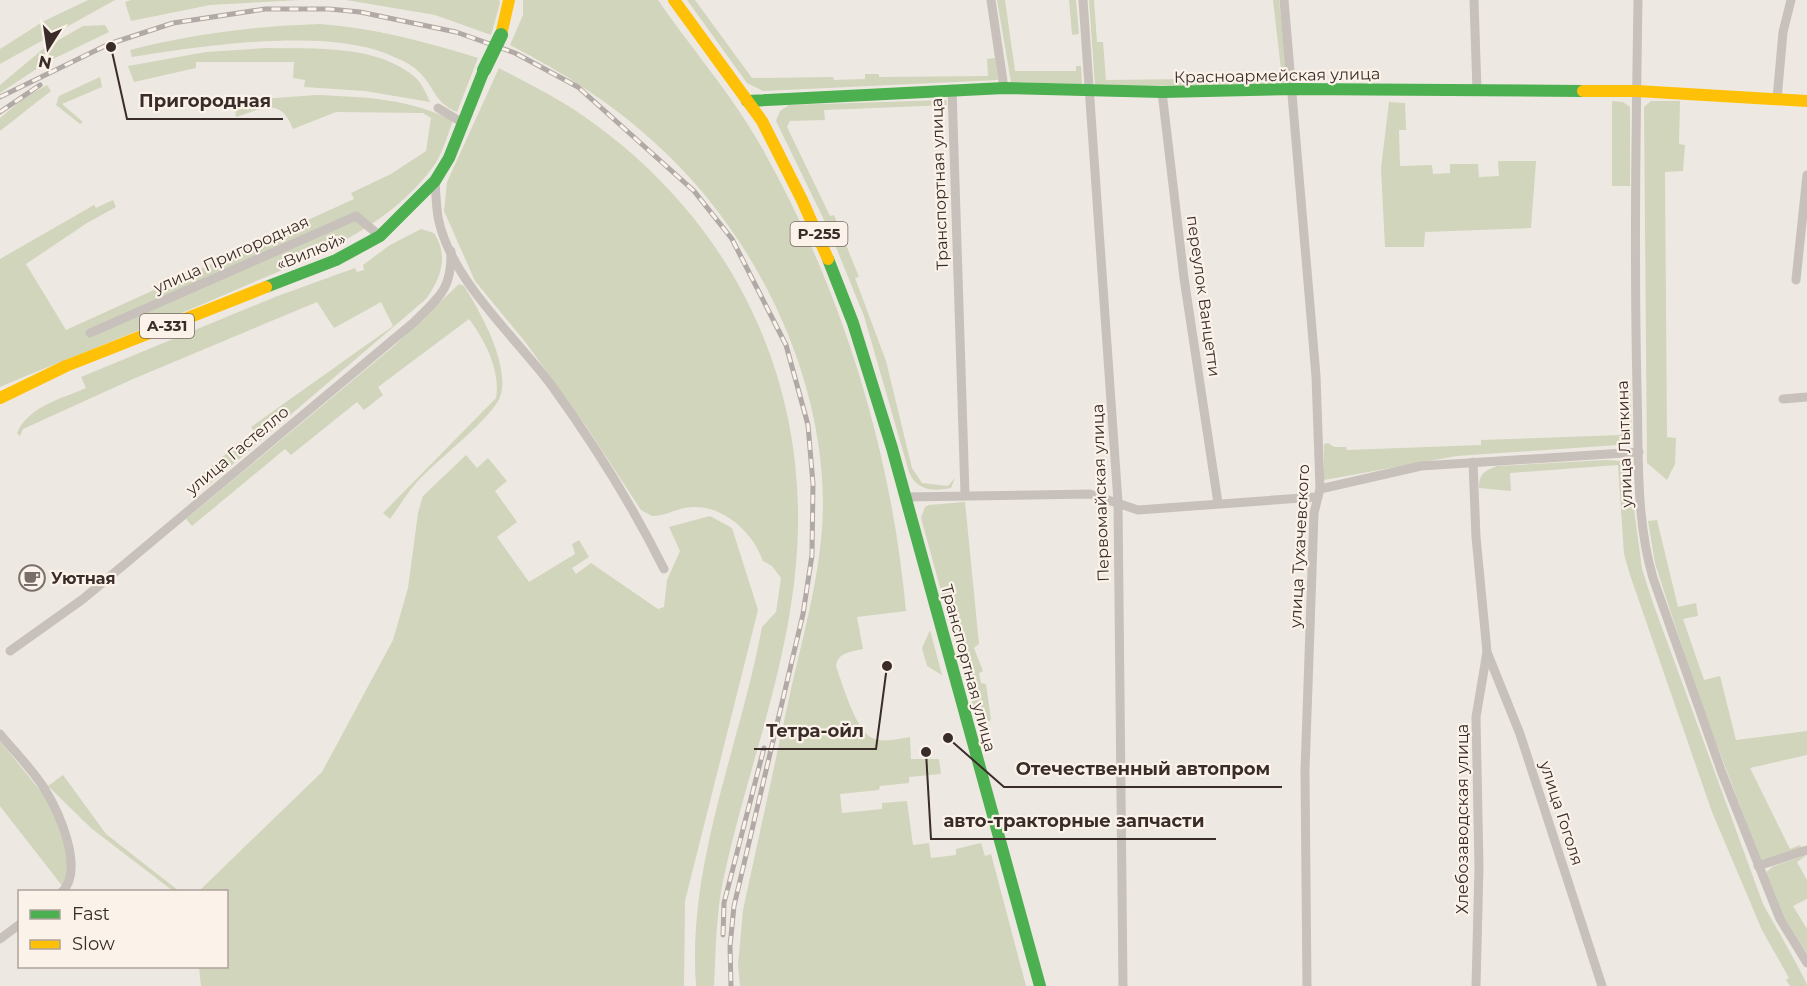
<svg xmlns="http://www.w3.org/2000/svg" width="1807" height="986" viewBox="0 0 1807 986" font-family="Montserrat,sans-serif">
	<rect width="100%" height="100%" fill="#eee8e2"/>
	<g fill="#d1d5bb">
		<path d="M88,0H115L0,64V49L44,21Z"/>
		<path d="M131,0H301L210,5L131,21L125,2Z"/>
		<path d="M346,0H499L500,3L491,35L435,15Z"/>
		<path d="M523,0H658C690,47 729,91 758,141C840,284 891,447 906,611L857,617L863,649C851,652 838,652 836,666C842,683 856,731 872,738C883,743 898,739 910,737L911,759H939L941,774L909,777V783L880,786L879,790L840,794L842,813L882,809V803L907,801L913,845L929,843L931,858L956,855V849L981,843L985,856L991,854L1026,986H740L738,965L743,910C759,836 775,763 791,689C805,628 823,565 823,502C822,369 753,231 655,143C612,103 562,72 510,45L523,15Z"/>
		<path d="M687,0H695L752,78L833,77L834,80L865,79V74H879V77L988,76L987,59L995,58L998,80L763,91L747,83Z"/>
		<path d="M997,0H1005L1015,71H1076V66H1081L1082,84L1011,82Z"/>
		<path d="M1069,0H1076L1079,34L1072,35Z"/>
		<path d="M1089,0H1094L1097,42H1103L1106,80L1282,78L1273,0H1279L1289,85L1095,86Z"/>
		<path d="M320,24C375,28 426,42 478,58L457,112C435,103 436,90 421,74C414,66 404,61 394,57C332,26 201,46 132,57L130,50C193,34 255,26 320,24Z"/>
		<path d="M105,25L109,32L47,62L0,93V85L43,49L83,26Z"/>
		<path d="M267,48C315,49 377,44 416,78C422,84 426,93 430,102L365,91L304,87L305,80L293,78L294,62H196V68L134,82L128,66L206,52Z"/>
		<path d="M499,68C527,83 556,97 582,115C746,228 823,409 791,605C777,697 744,785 724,876C716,912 716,949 714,986H696C687,863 740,746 762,627L776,612L781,578L772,566L763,561C752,530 719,501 684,508C673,511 663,516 652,516L641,510L586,426L526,343L475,281L444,211L447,182Z"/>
		<path d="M100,77L102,87L62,104L83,122L80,124L56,105L59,96Z"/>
		<path d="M47,85L51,91L0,131V118L24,98Z"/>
		<path d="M316,95C364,97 409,98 453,121C447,136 442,155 433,167C384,233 304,260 231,292C155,325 77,354 0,387V259L94,205L96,208L113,200L116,207L87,223L26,264L66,330L354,199L351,193L391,174L426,151L431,118L423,113L336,112L293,129C280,97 264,108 236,117L234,101Z"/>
		<path d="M946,100L947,105L824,110L825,120L790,121L787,127L830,216L834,215L859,277L855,278L886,361L912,468L922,483L948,486L955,478L951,488C932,492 916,490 909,472L864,316L829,230L776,121L780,111L789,105Z"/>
		<path d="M1612,101L1623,102L1630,107V186H1612Z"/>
		<path d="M1651,101H1680L1679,144L1685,145L1683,171L1665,172L1667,437L1676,438L1675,464L1667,480L1647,463L1644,107Z"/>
		<path d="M1389,102L1405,103L1406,130H1399L1400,166L1432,165L1433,174L1450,173V164H1478L1479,177L1499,176L1498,161H1536L1531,228L1425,232L1424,247H1385L1381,168Z"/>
		<path d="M421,229L434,233C449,256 441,278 426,299L205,488L198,477L254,431L251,427L393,326L381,302L334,328L317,302L133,379L23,429L20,436L17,433C29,406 61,399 86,388L81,377L275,297L355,268L357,272L364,270L363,265L390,245Z"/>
		<path d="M459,284L464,286C480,311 511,366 500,397C493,417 435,462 417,482C407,493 399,507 390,519L383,513L496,398C501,372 485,340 469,319L378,387L383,395L364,410L357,402L291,455L285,449L192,526L186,519L394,346Z"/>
		<path d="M1622,382H1630L1632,444L1457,456L1324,480V444L1328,443L1334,447H1346L1347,450L1481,445V440L1621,435Z"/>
		<path d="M466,455L477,468L488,458L507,481L495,491L517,522L497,537L529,582L575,554L572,544L579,540L589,557L572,568L576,574L591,563L658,609L664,607L667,580L680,551L669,527L710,516L732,528L758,610L685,901L684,986H201L199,967L226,966V892L199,891L322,772L393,640L408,588L418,513L423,496Z"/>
		<path d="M1605,460L1620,461L1628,464L1642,569L1653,603L1763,904C1770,917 1807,980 1807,986H1790L1786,980L1789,978L1762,930L1712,812L1630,575L1624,554L1618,465L1510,473L1511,491L1479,488C1479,474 1484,471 1497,466Z"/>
		<path d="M965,502L979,644L974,648L983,671L979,673L981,683L986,684L991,720L983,725L977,722L921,518L925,507L929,505Z"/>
		<path d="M1657,520L1678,607L1696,603L1698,616L1683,619L1704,680L1720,676L1736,740L1807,731V755L1750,768L1790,849L1800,845L1802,849L1761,861L1701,703L1670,610L1655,563L1648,521Z"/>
		<path d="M930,630L942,675L927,666L922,648Z"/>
		<path d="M0,741L43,794L55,817L70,861L63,887L0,806Z"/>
		<path d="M63,775L106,834L179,891H173L91,828L48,786Z"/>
		<path d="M1807,855L1797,862L1807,880V899L1793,906L1807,929V954L1783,916L1766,872L1774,866Z"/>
	</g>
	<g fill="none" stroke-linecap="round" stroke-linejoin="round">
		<g stroke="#c8c0bb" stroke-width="9">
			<path d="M991,0L1004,88"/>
			<path d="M1083,0L1118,502L1123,986"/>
			<path d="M1284,0L1316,376L1320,489L1314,513L1305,771L1307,986"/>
			<path d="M1474,0L1477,91"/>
			<path d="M1638,0C1636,129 1634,258 1637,388C1639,451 1635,517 1653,578L1722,773L1780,919L1807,963"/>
			<path d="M952,89L965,494"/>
			<path d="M1162,92L1184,278L1218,503"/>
			<path d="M1777,99L1783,32L1791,0"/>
			<path d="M438,108L463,123"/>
			<path d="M435,181C436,193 436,205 438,217C450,280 516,337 552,386C594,444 632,505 664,569"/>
			<path d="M1796,280L1807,175"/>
			<path d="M90,333L356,216L380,236"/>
			<path d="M1783,399L1807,397"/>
			<path d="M1473,462L1476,537L1487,652L1520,734L1602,986"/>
			<path d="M1320,489L1421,466L1639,452"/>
			<path d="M905,497L1090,494L1138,510L1316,497"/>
			<path d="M10,651L83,599L413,323C439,297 452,290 451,251"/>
			<path d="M0,734C14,751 32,769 44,788C59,812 85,869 62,892"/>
			<path d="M1758,866L1807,850"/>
			<path d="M0,939L20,924"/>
			<path d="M1476,986L1479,867L1476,717L1487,652"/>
		</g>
		<g stroke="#4caf50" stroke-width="12">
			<path d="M747,101L1004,88L1162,92L1294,89L1583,91"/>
			<path d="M828,259L853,323L892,448L1040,986"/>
			<path d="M266,287L336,260L380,236L435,181L449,158L484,70"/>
		</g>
		<g stroke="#ffc107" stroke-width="12">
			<path d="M674,0L762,121L802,200L828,259"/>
			<path d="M501,35L509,0"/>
			<path d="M1583,91H1637L1807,101"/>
			<path d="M0,398L66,366L266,287"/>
		</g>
		<g stroke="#b0a9a5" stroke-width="5">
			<g id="rail">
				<path d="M0,97L109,44L173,23L265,9H329L360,12L456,32L515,53L578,87L694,191L732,239L786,345L808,425L813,484L812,555L803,614L734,906L730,946L731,986"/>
				<path d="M0,112L40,85"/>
				<path d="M723,935L724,903L764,748"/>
			</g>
		</g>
		<use href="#rail" stroke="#fbf2e9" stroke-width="3" stroke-dasharray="9" stroke-linecap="butt"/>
		<path stroke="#4caf50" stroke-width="14" d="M484,70L501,35"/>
	</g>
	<defs>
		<g id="cafe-ring" transform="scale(1.35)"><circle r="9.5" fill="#fbf2e9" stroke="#796e69" stroke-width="1.5"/><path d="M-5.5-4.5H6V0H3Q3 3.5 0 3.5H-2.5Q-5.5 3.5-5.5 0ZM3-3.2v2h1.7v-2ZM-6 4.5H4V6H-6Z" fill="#796e69"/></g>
	</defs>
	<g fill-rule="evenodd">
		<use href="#cafe-ring" x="32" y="578"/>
	</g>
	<g text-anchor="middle" stroke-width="4.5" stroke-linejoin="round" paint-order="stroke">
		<g fill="#fbf2e9" stroke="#746762" stroke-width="1.5">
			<rect x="790.5" y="222" width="57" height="24" rx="4.5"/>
			<rect x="140" y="314" width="54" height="24" rx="4.5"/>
		</g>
		<g font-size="15" font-weight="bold" fill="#3a2c28">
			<text x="819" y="239">Р-255</text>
			<text x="167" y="331">А-331</text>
		</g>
		<g font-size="16" fill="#3a2c28" stroke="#fbf2e9">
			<text transform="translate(1277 75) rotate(-1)" y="6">Красноармейская улица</text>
			<text transform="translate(939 184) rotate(-92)" y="6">Транспортная улица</text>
			<text transform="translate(311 251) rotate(-22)" y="6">«Вилюй»</text>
			<text transform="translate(231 254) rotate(-24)" y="6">улица Пригородная</text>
			<text transform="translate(1204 296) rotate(82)" y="6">переулок Ванцетти</text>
			<text transform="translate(1624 444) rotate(-92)" y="6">улица Лыткина</text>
			<text transform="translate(237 450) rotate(-40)" y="6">улица Гастелло</text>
			<text transform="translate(1100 493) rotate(-92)" y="6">Первомайская улица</text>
			<text transform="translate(1299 546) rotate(-87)" y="6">улица Тухачевского</text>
			<text transform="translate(969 668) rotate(75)" y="6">Транспортная улица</text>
			<text transform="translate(1562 813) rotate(72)" y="6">улица Гоголя</text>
			<text transform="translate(1462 819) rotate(-90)" y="6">Хлебозаводская улица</text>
		</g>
		<g font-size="16" font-weight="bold" fill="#3a2c28" stroke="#fbf2e9" text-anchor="start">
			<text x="51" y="584">Уютная</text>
		</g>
	</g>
	<path fill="none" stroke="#3a2c28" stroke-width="2" d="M111 47L127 119H283M887 666L876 749H754M948 738L1004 787H1282M926 752L931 839H1216"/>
	<g fill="#3a2c28" stroke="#fbf2e9" stroke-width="2">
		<circle cx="111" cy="47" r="6"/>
		<circle cx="887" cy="666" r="6"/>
		<circle cx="948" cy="738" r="6"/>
		<circle cx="926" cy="752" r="6"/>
	</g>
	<g font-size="18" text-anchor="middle" font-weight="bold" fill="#3a2c28" stroke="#fbf2e9" stroke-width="4.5" stroke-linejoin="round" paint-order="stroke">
		<text x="205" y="107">Пригородная</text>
		<text x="815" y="737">Тетра-ойл</text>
		<text x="1143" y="775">Отечественный автопром</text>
		<text x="1074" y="827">авто-тракторные запчасти</text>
	</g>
	<rect x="18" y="890" width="210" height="78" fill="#fbf2e9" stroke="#aea39c" stroke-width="1.5"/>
	<rect x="30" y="910" width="30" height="9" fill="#4caf50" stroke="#aea39c" stroke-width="1.5"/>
	<text x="72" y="920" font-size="18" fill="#3a2c28">Fast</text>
	<rect x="30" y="940" width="30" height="9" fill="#ffc107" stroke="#aea39c" stroke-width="1.5"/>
	<text x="72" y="950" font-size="18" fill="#3a2c28">Slow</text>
	<g transform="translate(48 48) rotate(192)" stroke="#fbf2e9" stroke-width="4.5" paint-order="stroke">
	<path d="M0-4.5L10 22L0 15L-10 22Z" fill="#3a2c28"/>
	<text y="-9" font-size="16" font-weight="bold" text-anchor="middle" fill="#3a2c28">N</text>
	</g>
</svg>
